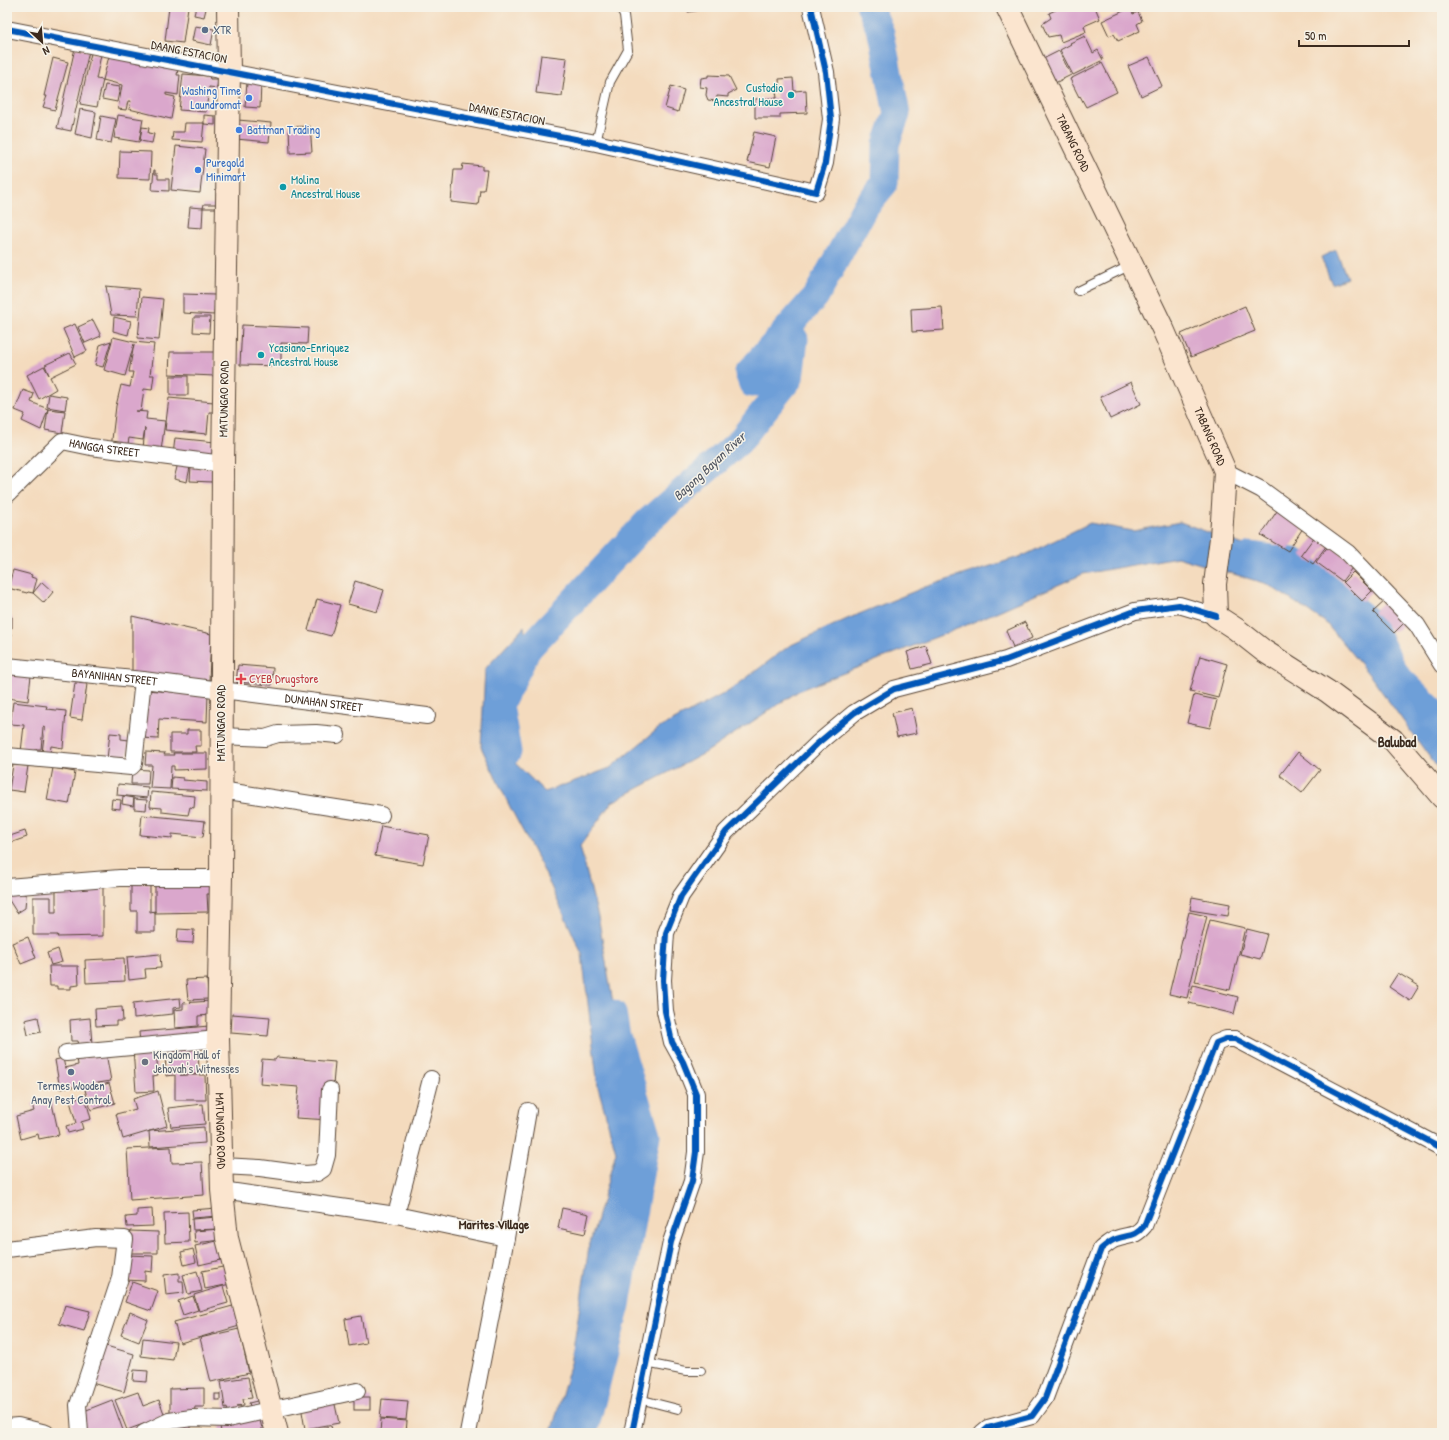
<svg xmlns="http://www.w3.org/2000/svg" width="1449" height="1440" viewBox="0 0 1449 1440" font-family="'Patrick Hand',sans-serif">
	<rect width="100%" height="100%" fill="#f7f3e8"/>
	<filter id="ink" filterUnits="userSpaceOnUse"><feTurbulence type="fractalNoise" baseFrequency=".025" numOctaves="2"/><feDisplacementMap in="SourceGraphic" scale="8" xChannelSelector="R" yChannelSelector="G"/><feConvolveMatrix kernelMatrix="1 2 1 2 8 2 1 2 1" color-interpolation-filters="sRGB"/></filter>
	<filter id="wash" filterUnits="userSpaceOnUse"><feTurbulence type="fractalNoise" baseFrequency=".012" numOctaves="4" result="noise"/><feDisplacementMap in="SourceGraphic" scale="16" xChannelSelector="R" yChannelSelector="G"/><feGaussianBlur stdDeviation="0.9" result="paint"/><feColorMatrix in="noise" values="0 0 0 0 0 0 0 0 0 0 0 0 0 0 0 0 0 1.4 0 .05"/><feComposite in="paint" operator="in"/></filter>
	<g filter="url(#wash)">
		<rect width="100%" height="100%" fill="#f4dbbe"/>
		<g fill="#6e9fd8" stroke="#54647b">
			<path d="M1336,250L1347,278L1332,284L1321,257Z"/>
			<path d="M1180,522L1321,573L1392,649L1442,729V774L1371,677L1325,622L1267,584L1177,557L1083,574L962,627L800,690L705,753L612,802L580,846L599,921L623,1061L647,1163L624,1221L620,1305L584,1402L580,1433H551L571,1363L589,1247L616,1152L598,1087L582,954L543,869L511,809L481,747L485,669L524,627L530,656L502,714L512,760L545,792L610,768L659,728L729,691L789,646L847,619L925,587L1025,555L1090,523L1133,531Z"/>
		</g>
		<g fill="none" stroke-linecap="round" stroke-linejoin="round">
			<g stroke="#6e9fd8" stroke-width="27">
				<path d="M1251,555L1294,561L1369,621L1397,676L1442,720"/>
				<path d="M508,752L500,705L528,649L647,522L739,442L790,378L795,339L752,384L748,373L816,296L865,207L885,183L886,144L897,114L881,33L870,7"/>
				<path d="M584,1433L617,1305L647,1135L617,1036L613,1013"/>
			</g>
		</g>
		<g id="blocks">
			<g fill="#daa7cc">
				<path d="M169,7H188L183,43L165,41Z"/>
				<path d="M196,7L206,9L204,17L194,15Z"/>
				<path d="M687,7H715V8L688,12Z"/>
				<path d="M1062,7H1095L1100,19L1084,26L1086,32L1061,42L1059,35L1048,37L1042,24L1051,18L1049,13Z"/>
				<path d="M1130,8L1133,14L1138,12L1142,21L1137,24L1140,31L1118,41L1114,34L1109,36L1102,21Z"/>
				<path d="M195,26L214,29L211,45L192,41Z"/>
				<path d="M1085,36L1093,53L1098,50L1103,60L1073,75L1060,50L1071,44L1070,43Z"/>
				<path d="M75,48L89,51L71,131L57,128Z"/>
				<path d="M1059,51L1071,75L1053,84L1041,60Z"/>
				<path d="M91,53L101,55L96,79L103,80L97,107L80,104Z"/>
				<path d="M541,55L567,58L562,96L536,93Z"/>
				<path d="M109,56L178,69L177,75H180L178,95L166,93V95L175,97L171,119L129,109L131,101H128L126,110L118,109L122,85L103,80Z"/>
				<path d="M1149,57L1162,86L1141,96L1128,66Z"/>
				<path d="M53,58L68,62L55,110L43,107L47,96H44Z"/>
				<path d="M1102,63L1117,92L1086,107L1080,96L1079,97L1070,79Z"/>
				<path d="M183,74L209,76L210,79H218L217,88L209,87L206,112L179,110Z"/>
				<path d="M708,75L729,76L736,90L728,94V97L717,96L716,101L708,100L706,95L707,88L700,87L701,78L708,77Z"/>
				<path d="M793,78L794,91L806,90L807,113L780,114V118H755V99L777,98L776,91H780L779,79Z"/>
				<path d="M247,83H261L260,108L245,107Z"/>
				<path d="M105,85L120,87L117,102L102,99Z"/>
				<path d="M7,86L12,88L8,105H7Z"/>
				<path d="M671,86L684,90L678,112L665,108Z"/>
				<path d="M80,109L96,112L92,138L75,134Z"/>
				<path d="M118,115L143,119L139,142L114,138Z"/>
				<path d="M204,115L215,116V125L204,124Z"/>
				<path d="M101,116L116,119L111,143L97,140Z"/>
				<path d="M238,120L271,123L269,142L236,139Z"/>
				<path d="M185,123H204L202,142L172,140L173,132H184Z"/>
				<path d="M310,126L312,152L290,153L289,127Z"/>
				<path d="M142,127L149,128L148,133L154,134L152,143L140,141Z"/>
				<path d="M754,132L776,137L770,167L747,162Z"/>
				<path d="M176,146L205,149L200,193L171,190Z"/>
				<path d="M120,151L151,152L150,179L119,178Z"/>
				<path d="M463,164L482,166V170H487L484,190H480L478,205L451,202L454,170H462Z"/>
				<path d="M154,170H155V174H158V179H169V191L152,190Z"/>
				<path d="M204,204H216V208H203Z"/>
				<path d="M190,207L203,208L202,228L188,227Z"/>
				<path d="M106,286L139,289L137,316L111,315Z"/>
				<path d="M183,294L215,295L214,315L183,313Z"/>
				<path d="M142,297L163,299L159,340L138,338Z"/>
				<path d="M1245,306L1255,331L1191,357L1181,334Z"/>
				<path d="M942,307L944,330L912,332L911,309Z"/>
				<path d="M114,317L131,321L128,335L113,331Z"/>
				<path d="M194,317H210L209,333L193,332Z"/>
				<path d="M93,320L101,336L85,343L78,327Z"/>
				<path d="M75,324L87,351L75,357L63,329Z"/>
				<path d="M242,325L308,328L307,344L281,343V366L240,365Z"/>
				<path d="M113,337L134,342L154,344L150,375H154L152,390L144,389L141,411H136L147,412L146,419L165,421L161,451L143,449L145,428L143,440L129,438L127,450L111,448L116,406L121,385L130,387L133,372H129L134,344L125,376L104,370Z"/>
				<path d="M111,341L103,367L95,365L100,345Z"/>
				<path d="M170,352H215V376L169,374Z"/>
				<path d="M70,353L76,364L50,377L56,389L39,399L27,375L44,366L49,375L45,365Z"/>
				<rect x="170" y="376" width="18" height="19"/>
				<path d="M1131,382L1141,404L1110,419L1100,397Z"/>
				<path d="M23,390L34,394L31,402L48,409L41,430L22,421L25,414L15,410Z"/>
				<path d="M49,394L67,397L65,410L47,407Z"/>
				<path d="M169,398L214,402L213,412H209L207,434L165,430Z"/>
				<path d="M48,409L65,411L62,433L45,430Z"/>
				<path d="M175,438L215,442L213,458L173,455Z"/>
				<path d="M179,459L191,462L187,482L174,479Z"/>
				<path d="M191,467L212,468V482L190,481Z"/>
				<path d="M1277,511L1303,528L1288,551L1261,535Z"/>
				<path d="M1315,536L1327,545L1313,564L1301,555Z"/>
				<path d="M1329,545L1355,564L1342,581L1316,562Z"/>
				<path d="M13,570L32,575L31,577L37,579L33,593L28,592L27,593L8,588Z"/>
				<path d="M1353,572L1372,591L1362,601L1343,582Z"/>
				<path d="M355,581L384,590L377,612L348,604Z"/>
				<path d="M42,582L53,592L44,603L33,593Z"/>
				<path d="M317,599L340,605L331,636L308,630Z"/>
				<path d="M1387,599L1406,621L1394,633L1373,612Z"/>
				<path d="M7,616L12,617V628L7,627Z"/>
				<path d="M132,616L211,634L209,681L132,675Z"/>
				<path d="M1025,622L1032,638L1013,647L1006,631Z"/>
				<path d="M7,634H11L10,658H7Z"/>
				<path d="M926,646L932,664L912,669L907,652Z"/>
				<path d="M1200,656L1227,664L1218,698L1190,691Z"/>
				<path d="M238,665L273,668L272,685L236,682Z"/>
				<path d="M9,674L31,676L28,701L7,698Z"/>
				<path d="M75,683L87,684L82,720L70,718Z"/>
				<path d="M143,690L208,694L207,722L159,719L158,739L141,738Z"/>
				<path d="M1194,695L1217,700L1210,728L1187,723Z"/>
				<path d="M13,702L47,706L46,709L66,711L63,748L51,746L50,753H42L45,728L43,727L41,749H36V753L21,752L24,725L10,724Z"/>
				<path d="M912,708L917,733L897,737L892,713Z"/>
				<path d="M187,730H201V746H195L196,752H170V734H187Z"/>
				<path d="M110,733L121,734V739L129,740L127,761L107,759Z"/>
				<path d="M146,752L165,753L164,755H174L173,753H207V769L174,770V766H171L170,789L150,788L152,765H145Z"/>
				<path d="M1298,752L1320,770L1302,793L1280,775Z"/>
				<path d="M13,765L28,766L24,792L9,790Z"/>
				<path d="M53,768L75,772L69,804L47,800Z"/>
				<path d="M132,769L149,770L148,784H131Z"/>
				<path d="M172,777L183,778V780L207,782V791L171,789Z"/>
				<path d="M118,784L148,787L147,798L117,795Z"/>
				<path d="M151,792L195,796L194,808L190,807L188,815L162,812V808L150,807Z"/>
				<path d="M123,796L134,798L133,806L122,804Z"/>
				<path d="M112,799L121,800L120,809L111,808Z"/>
				<path d="M134,799L147,800L146,810L134,809Z"/>
				<path d="M142,815L205,821L203,837L172,834V838L140,835Z"/>
				<path d="M381,826L429,835L423,864L375,856Z"/>
				<path d="M25,831L27,837L7,844V837Z"/>
				<path d="M211,881V894H207L208,912L155,913V882Z"/>
				<path d="M131,883H150V912L155,911V932H137V911H131Z"/>
				<path d="M56,885H103V936L57,937L58,935H33V897H51V912H56Z"/>
				<path d="M16,891L26,895L25,908L17,913L7,897Z"/>
				<path d="M1192,897L1230,904L1228,916L1190,910Z"/>
				<path d="M1189,912L1207,916L1187,998L1169,994Z"/>
				<path d="M1210,920L1245,928L1230,990L1195,982Z"/>
				<path d="M178,929L194,930L193,943L177,942Z"/>
				<path d="M1247,929L1267,934L1260,959L1240,954Z"/>
				<path d="M28,937L36,958L21,964L12,943Z"/>
				<path d="M58,949L62,962L51,965L47,953Z"/>
				<path d="M160,954L161,968L145,969L146,978L129,980L127,957Z"/>
				<path d="M124,958L125,981L86,983L85,960Z"/>
				<path d="M49,966H78L79,985L71,986V989H57V986H50Z"/>
				<path d="M1398,973L1419,986L1410,1001L1389,987Z"/>
				<path d="M207,979L208,999L188,1000L186,980Z"/>
				<path d="M1193,985L1238,997L1234,1014L1189,1003Z"/>
				<path d="M180,998L181,1007L173,1008V1014L134,1018L133,1003Z"/>
				<path d="M210,1001L211,1015L198,1016V1026L175,1028L174,1010L183,1009V1003Z"/>
				<path d="M122,1007L123,1021H116V1025L96,1026L95,1009Z"/>
				<path d="M232,1014L270,1017L268,1036L231,1033Z"/>
				<path d="M38,1017L41,1032L28,1035L25,1020Z"/>
				<path d="M90,1018L92,1044L79,1045L78,1041H71L70,1020Z"/>
				<path d="M209,1026L210,1037L140,1043L139,1032Z"/>
				<path d="M198,1044L199,1074L180,1075H205L206,1100H175V1075L166,1076L165,1046Z"/>
				<path d="M156,1046L158,1075L153,1076L154,1091L136,1092L133,1048Z"/>
				<path d="M106,1053L111,1081L60,1089L55,1060L63,1058L65,1068L78,1065L77,1058Z"/>
				<path d="M277,1057L335,1062L330,1120L296,1118L299,1087L260,1084L262,1059L275,1060Z"/>
				<path d="M109,1083L115,1103L91,1110L85,1090Z"/>
				<path d="M158,1091L167,1126L123,1139L116,1114L136,1109L133,1099Z"/>
				<path d="M85,1096L91,1119L81,1122L83,1129L68,1133L66,1126L76,1123L70,1101Z"/>
				<path d="M51,1099L59,1135L39,1139L38,1134L21,1139L16,1116L34,1111L32,1104Z"/>
				<path d="M203,1104L205,1124L171,1127L168,1108Z"/>
				<path d="M204,1127L205,1143L150,1147L149,1131Z"/>
				<path d="M171,1147L172,1163L202,1162L204,1195L130,1200L127,1149Z"/>
				<path d="M217,1208L218,1216L193,1218L192,1210Z"/>
				<path d="M562,1208L589,1214L585,1234L558,1228Z"/>
				<path d="M152,1209L153,1226L127,1227L126,1217L137,1216V1210Z"/>
				<path d="M188,1212L189,1242L165,1243L164,1213Z"/>
				<path d="M217,1217L218,1229L193,1230L192,1219Z"/>
				<path d="M220,1229L221,1240L195,1243L194,1231Z"/>
				<path d="M130,1231L158,1232V1253H130Z"/>
				<path d="M221,1240L225,1259L199,1265L195,1246Z"/>
				<path d="M193,1249L196,1262L184,1265L181,1252Z"/>
				<path d="M126,1255L153,1256L152,1272L145,1271V1281L125,1280Z"/>
				<path d="M228,1266L231,1284L205,1289L202,1271Z"/>
				<path d="M197,1271L202,1291L188,1294L183,1275Z"/>
				<path d="M179,1273V1281H183L184,1293L166,1295L164,1275Z"/>
				<path d="M132,1282L158,1291L151,1311L125,1302Z"/>
				<path d="M223,1286L228,1303L199,1311L194,1295Z"/>
				<path d="M193,1296L198,1310L183,1315L178,1301Z"/>
				<path d="M240,1304L243,1325L180,1343L174,1322Z"/>
				<path d="M65,1305L90,1311L84,1331L59,1324Z"/>
				<path d="M130,1312L148,1320L139,1342L121,1335Z"/>
				<path d="M361,1316L366,1343L349,1346L345,1319Z"/>
				<path d="M239,1329L249,1373L211,1382L200,1338Z"/>
				<path d="M143,1338L176,1342L173,1360L141,1356Z"/>
				<path d="M99,1344L134,1354L124,1392L88,1382Z"/>
				<path d="M134,1370L148,1371L147,1382L133,1381Z"/>
				<path d="M248,1377L252,1398L243,1399L244,1405L236,1406H241V1413L228,1415L227,1407L225,1408L221,1381Z"/>
				<path d="M204,1388V1407H195L194,1413L170,1414V1389Z"/>
				<path d="M138,1392L143,1406L159,1400L165,1416L127,1430L115,1400Z"/>
				<rect x="215" y="1394" width="5" height="6"/>
				<rect x="354" y="1397" width="16" height="13"/>
				<path d="M382,1399L408,1401L406,1420L380,1418Z"/>
				<path d="M112,1400L124,1433H84V1411Z"/>
				<path d="M261,1400L263,1406L251,1409L249,1403Z"/>
				<path d="M334,1400L339,1423L305,1429L301,1406Z"/>
				<path d="M259,1416L263,1433H221L220,1425Z"/>
				<path d="M381,1419L407,1421L406,1433H380Z"/>
				<path d="M191,1425V1433H177L176,1426Z"/>
				<path d="M331,1426L333,1433H313L312,1430Z"/>
			</g>
		</g>
	</g>
	<g filter="url(#ink)">
		<use href="#blocks" fill-opacity="0" stroke="#574536" stroke-width="1"/>
		<g fill="none" stroke-linecap="round" stroke-linejoin="round">
			<g stroke="#574536" stroke-width="10">
				<g id="service">
					<path d="M596,143L610,82L628,50L624,15L620,7"/>
					<path d="M1078,291L1131,265"/>
					<path d="M646,1363L686,1371H701"/>
					<path d="M639,1399L678,1409"/>
				</g>
			</g>
			<g stroke="#574536" stroke-width="18">
				<g id="minor">
					<path d="M7,29L596,143L816,192L825,163L831,119L826,72L811,7"/>
					<path d="M1225,471L1262,490L1348,553L1417,625L1442,665"/>
					<path id="s1" d="M7,495L62,441L91,447L223,464"/>
					<path id="s2" d="M7,666L143,680L427,716"/>
					<path d="M221,736L265,738L278,734L316,733L337,735"/>
					<path d="M7,756L131,767L134,764L143,680"/>
					<path d="M221,790L381,815"/>
					<path d="M7,887L120,878H221"/>
					<path d="M66,1053L218,1039"/>
					<path d="M222,1166L260,1168L305,1174L317,1173L323,1169L327,1155L330,1090"/>
					<path d="M222,1190L396,1215L506,1238"/>
					<path d="M396,1215L431,1079"/>
					<path d="M7,1249L96,1238L125,1239L120,1278L78,1405L80,1433"/>
					<path d="M7,1427L18,1426L46,1433"/>
					<path d="M144,1433L169,1421L192,1418L228,1419L357,1391"/>
					<path d="M468,1433L506,1238L528,1111"/>
					<path d="M632,1433L671,1242L692,1181L696,1152V1094L683,1062L672,1042L665,1011L663,980L666,933L681,896L726,832L817,744L854,713L894,689L1006,660L1135,611L1179,605L1216,616"/>
					<path d="M982,1433L988,1428L1032,1416L1045,1398L1101,1249C1106,1245 1110,1241 1116,1239C1129,1234 1134,1238 1144,1226L1216,1043L1226,1039H1235L1442,1148"/>
				</g>
			</g>
			<g stroke="#574536" stroke-width="24">
				<g id="secondary">
					<path id="s3" d="M228,7L229,71L223,464L221,878L218,1039L222,1190L227,1238L277,1433"/>
					<path id="s4" d="M1007,7L1163,329L1225,471L1221,538L1215,584L1216,616L1236,629L1264,651L1327,691L1393,740L1442,797"/>
				</g>
			</g>
			<use href="#service" stroke="#fff" stroke-width="8"/>
			<use href="#minor" stroke="#fff" stroke-width="16"/>
			<use href="#secondary" stroke="#fbe5cf" stroke-width="22"/>
			<g stroke="#f7f3e8" stroke-width="8">
				<g id="cycleway">
					<path d="M7,29L596,143L816,192L825,163L831,119L826,72L811,7"/>
					<path d="M632,1433L671,1242L692,1181L696,1152V1094L683,1062L672,1042L665,1011L663,980L666,933L681,896L726,832L817,744L854,713L894,689L1006,660L1135,611L1179,605L1216,616"/>
					<path d="M982,1433L988,1428L1032,1416L1045,1398L1101,1249C1106,1245 1110,1241 1116,1239C1129,1234 1134,1238 1144,1226L1216,1043L1226,1039H1235L1442,1148"/>
				</g>
			</g>
			<use href="#cycleway" stroke="#0057b8" stroke-width="6"/>
		</g>
	</g>
	<g fill="#5c6f8a" stroke="#f7f3e8" stroke-width="1.5">
		<circle cx="205" cy="30" r="4"/>
		<circle cx="71" cy="1072" r="4"/>
	</g>
	<g fill="#0f9aa8" stroke="#f7f3e8" stroke-width="1.5">
		<circle cx="791" cy="95" r="4"/>
		<circle cx="283" cy="187" r="4"/>
		<circle cx="261" cy="355" r="4"/>
	</g>
	<g fill="#3f7fe0" stroke="#f7f3e8" stroke-width="1.5">
		<circle cx="249" cy="98" r="4"/>
		<circle cx="239" cy="130" r="4"/>
		<circle cx="198" cy="170" r="4"/>
	</g>
	<path fill="#e0444e" stroke="#f7f3e8" stroke-width="1.5" d="M239 673h4v4h4v4h-4v4h-4v-4h-4v-4h4z"/>
	<circle fill="#6b7280" stroke="#f7f3e8" stroke-width="1.5" cx="145" cy="1062" r="4"/>
	<g text-anchor="middle" stroke-width="3" stroke-linejoin="round" paint-order="stroke">
		<g font-size="12" fill="#4e5e75" stroke="#f7f3e8" text-anchor="start">
			<text x="213" y="34">XTR</text>
			<text x="71" y="1090" text-anchor="middle">Termes Wooden<tspan x="71" dy="14">Anay Pest Control</tspan></text>
		</g>
		<g font-size="12" fill="#3b2a1e" stroke="#f7f3e8">
			<text transform="translate(189 52) rotate(11)" y="4">DAANG ESTACION</text>
			<text transform="translate(507 114) rotate(11)" y="4">DAANG ESTACION</text>
			<text dy="4" stroke="none"><textPath href="#s4" startOffset="151">TABANG ROAD</textPath></text>
			<text transform="translate(224 399) rotate(-89)" y="4">MATUNGAO ROAD</text>
			<text dy="4" stroke="none"><textPath href="#s4" startOffset="475">TABANG ROAD</textPath></text>
			<text dy="4" stroke="none"><textPath href="#s1" startOffset="120">HANGGA STREET</textPath></text>
			<text dy="4" stroke="none"><textPath href="#s2" startOffset="108">BAYANIHAN STREET</textPath></text>
			<text dy="4" stroke="none"><textPath href="#s2" startOffset="319">DUNAHAN STREET</textPath></text>
			<text transform="translate(221 723) rotate(-90)" y="4">MATUNGAO ROAD</text>
			<text dy="4" stroke="none"><textPath href="#s3" startOffset="1124">MATUNGAO ROAD</textPath></text>
		</g>
		<g font-size="12" fill="#0d838f" stroke="#f7f3e8" text-anchor="start">
			<text x="783" y="92" text-anchor="end">Custodio<tspan x="783" dy="14">Ancestral House</tspan></text>
			<text x="291" y="184">Molina<tspan x="291" dy="14">Ancestral House</tspan></text>
			<text x="269" y="352">Ycasiano-Enriquez<tspan x="269" dy="14">Ancestral House</tspan></text>
		</g>
		<g font-size="12" fill="#366cbe" stroke="#f7f3e8" text-anchor="start">
			<text x="241" y="95" text-anchor="end">Washing Time<tspan x="241" dy="14">Laundromat</tspan></text>
			<text x="247" y="134">Battman Trading</text>
			<text x="206" y="167">Puregold<tspan x="206" dy="14">Minimart</tspan></text>
		</g>
		<g font-size="12" fill="#be3a42" stroke="#f7f3e8" text-anchor="start">
			<text x="249" y="683">CYEB Drugstore</text>
		</g>
		<g font-size="12" fill="#5b616d" stroke="#f7f3e8" text-anchor="start">
			<text x="153" y="1059">Kingdom Hall of<tspan x="153" dy="14">Jehovah's Witnesses</tspan></text>
		</g>
		<g font-size="13" font-style="italic" fill="#4d535f" stroke="#f7f3e8">
			<text transform="translate(709 466) rotate(-43)" y="5">Bagong Bayan River</text>
		</g>
		<g font-size="13" font-weight="bold" fill="#3b2a1e" stroke="#f7f3e8">
			<text x="494" y="1229">Marites Village</text>
		</g>
		<g font-size="14" font-weight="bold" fill="#3b2a1e" stroke="#f7f3e8">
			<text x="1397" y="747">Balubad</text>
		</g>
	</g>
	<rect width="1449" height="1440" fill="none" stroke="#f7f3e8" stroke-width="24"/>
	<g transform="translate(42 42) rotate(154)" stroke="#f7f3e8" stroke-width="3" paint-order="stroke">
	<path d="M0-3L7 15L0 10L-7 15Z" fill="#3b2a1e"/>
	<text y="-6" font-size="11" font-weight="bold" text-anchor="middle" fill="#3b2a1e">N</text>
	</g>
	<path d="M1299 40v6h110v-6" fill="none" stroke="#3b2a1e" stroke-width="2"/>
	<text x="1305" y="40" font-size="12" fill="#3b2a1e" stroke="#f7f3e8" stroke-width="3" paint-order="stroke">50 m</text>
</svg>
